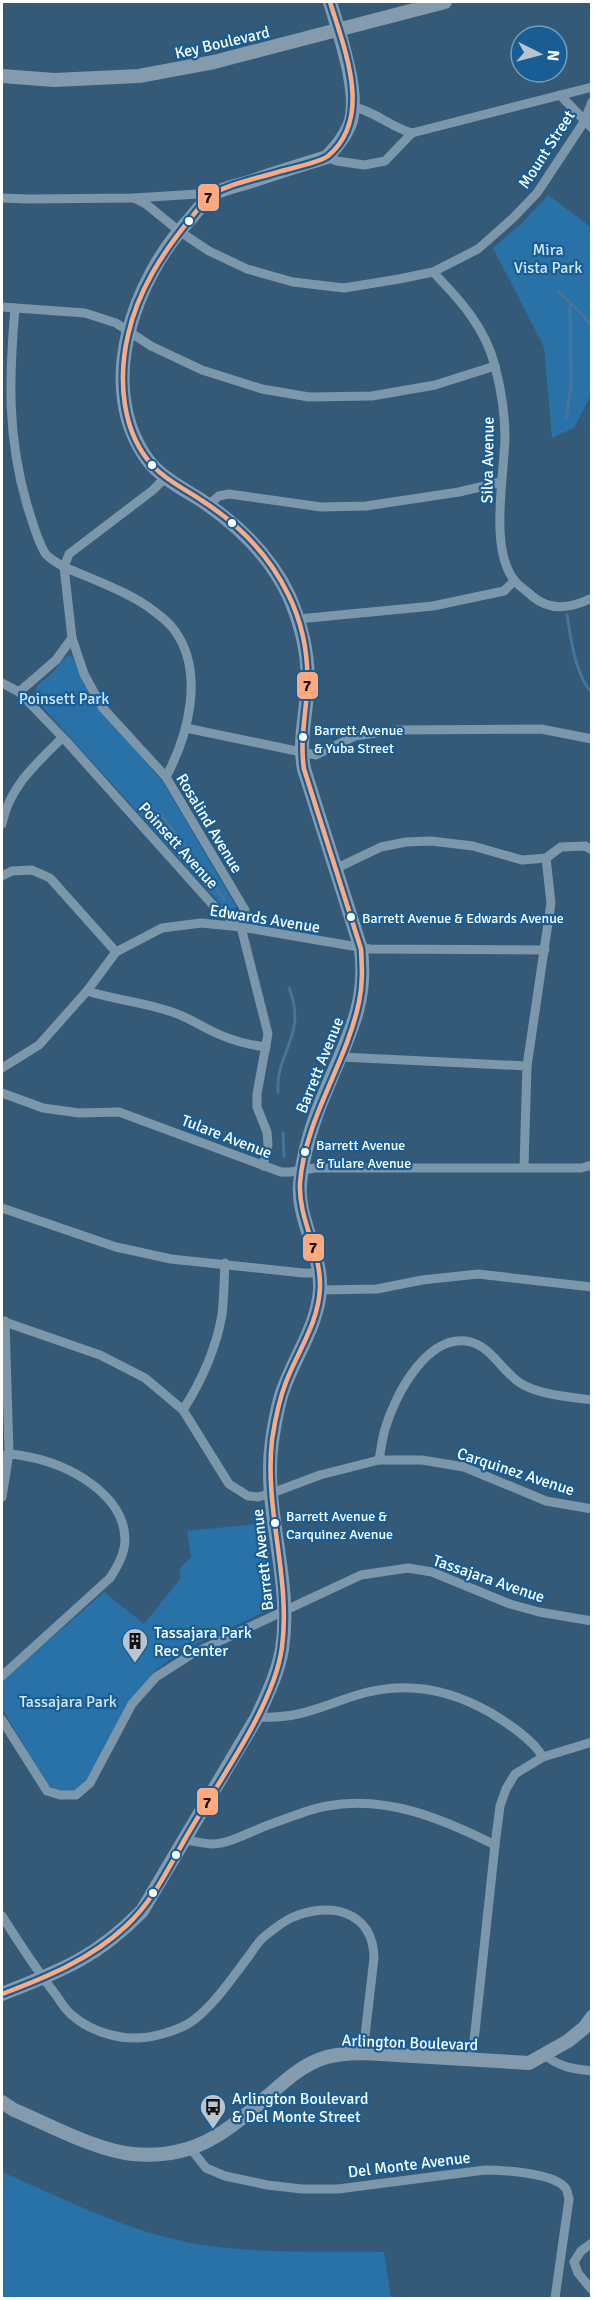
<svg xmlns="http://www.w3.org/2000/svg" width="593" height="2300" viewBox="0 0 593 2300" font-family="Signika,sans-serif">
	<rect width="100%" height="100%" fill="#345a77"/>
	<g fill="#2972a8">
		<path d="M548,195L592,228L591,395L574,428L552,438L544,347L493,248L521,224Z"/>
		<path d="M70,655L73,658L83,683L93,701L163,782L236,906L233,913L230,914L216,899L39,703L35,692C38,681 45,681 52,673C59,666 60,659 70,655Z"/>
		<path d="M266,1523L275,1607L183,1650L157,1669L147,1680L136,1705L99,1770L77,1792L57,1793L45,1782L2,1708V1681L104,1592L144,1624L180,1579V1568L191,1557L187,1531Z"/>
		<path d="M2,2172C69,2201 137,2237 211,2246C268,2254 327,2251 384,2252L391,2298H2Z"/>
	</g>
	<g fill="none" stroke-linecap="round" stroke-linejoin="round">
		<g stroke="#46759b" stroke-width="3">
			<path d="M558,291L584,316L592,328"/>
			<path d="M566,418L571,387L570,303"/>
			<path d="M567,615C571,640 575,674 592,693"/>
			<path d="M159,812L224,899"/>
			<path d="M278,1092C275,1053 308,1035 289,988"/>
			<path d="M283,1133L284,1156"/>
		</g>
		<g stroke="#7c96aa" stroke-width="9">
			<path d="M560,95L592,128"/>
			<path d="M353,107C373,110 390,127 412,133"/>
			<path d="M327,157L337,161L364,165L385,161L412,133L592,87"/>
			<path d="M2,198L29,199L134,198L214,193"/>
			<path d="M134,198L146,204L179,231L209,251L247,269L293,282L344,288L399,279L433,272L478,249L513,218L537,193L584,122L592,102"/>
			<path d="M433,272C460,300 485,327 495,366C501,389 505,414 505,438C504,476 489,551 515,581C520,587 527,591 532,596C551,612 571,608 592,598"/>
			<path d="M2,307L85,313L116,323L151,346L202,370L262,389L309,397L372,396L435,385L495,366"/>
			<path d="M15,308C9,379 7,436 27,505C32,520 37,540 45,553C49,559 58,563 64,567L72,638L84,674L102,707L166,777L245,910L241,927"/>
			<path d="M166,477L153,490L69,554L64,567C90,578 134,594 155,612C162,617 170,624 175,631C205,673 188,736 166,777"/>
			<path d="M208,505L219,496L229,494L321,507L366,506L459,492L501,482"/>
			<path d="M298,619L433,606L504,591L514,581"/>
			<path d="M2,683L19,692L67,742L212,904L241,927L268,1034L257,1094V1107L267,1132L268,1145L263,1166"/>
			<path d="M19,692L56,660L72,638"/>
			<path d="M186,728L316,755L355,736L397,730L541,729L592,739"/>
			<path d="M2,824C9,787 37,763 62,738"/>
			<path d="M335,869L381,847L406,842L431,841L473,846L522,860L546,858L561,847L585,846L592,850"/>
			<path d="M2,876L12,871L32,870L50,878L116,952"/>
			<path d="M87,991C115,1000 144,1002 172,1012C188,1017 202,1027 218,1034C234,1041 249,1045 266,1047"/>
			<path d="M342,1057L527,1066"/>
			<path d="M2,1068L39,1045L87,991L116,952L162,928L201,923L241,927L370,949L545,950"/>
			<path d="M2,1093L43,1108L79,1113L119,1112L281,1172H290L315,1168H581L592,1165"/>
			<path d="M524,1167L527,1066L551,903L546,858"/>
			<path d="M2,1208L116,1247L171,1259L303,1273H319"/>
			<path d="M320,1290L377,1289L422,1280L478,1274L592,1287"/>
			<path d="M2,1321L100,1355L145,1378L183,1410L229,1484L248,1496L258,1497L272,1493L320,1475L379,1460H422L464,1467L546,1501L592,1509"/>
			<path d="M183,1410C201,1382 216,1348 222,1315C224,1298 224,1280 225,1263"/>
			<path d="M2,1456C11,1453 19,1455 29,1457C68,1464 124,1494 125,1539C125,1554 117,1567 110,1578L2,1676"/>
			<path d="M379,1460C381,1450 382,1439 385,1429C395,1395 428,1331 471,1342C492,1348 503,1372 520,1383C539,1395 570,1397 592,1400"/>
			<path d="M2,1497L9,1453L5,1321"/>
			<path d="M257,1717C298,1719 317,1708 354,1696C402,1680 448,1688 491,1713C509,1724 532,1739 543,1757"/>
			<path d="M2,1720L47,1791L60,1795H76L90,1783L132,1704L156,1677L192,1654L361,1575L408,1568L432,1572L510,1604L539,1612L592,1621"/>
			<path d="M186,1840C194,1841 204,1844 213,1844C233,1843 255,1829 274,1823C291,1817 309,1809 327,1806C387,1795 443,1819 495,1845"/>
			<path d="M2,1916C19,1943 36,1969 56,1995C61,2002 66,2011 73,2016C93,2033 123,2041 149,2037C164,2034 183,2029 195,2019C215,2003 230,1981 245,1961C252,1953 257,1942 265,1936C273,1930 282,1922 291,1918C329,1901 373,1910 374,1958L363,2053"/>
			<path d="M544,2054C558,2067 573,2069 592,2071"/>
			<path d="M472,2060L495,1845L500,1806L506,1789L515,1774L543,1757L592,1742"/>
			<path d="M191,2149L206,2168L225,2176L267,2185L302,2189H338L485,2170C502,2170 557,2173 566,2189C568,2192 568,2196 569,2199L555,2298"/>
			<path d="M574,2262L578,2273L592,2290"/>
			<path d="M574,2262L581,2251L592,2243"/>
		</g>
		<g stroke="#849bae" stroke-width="14">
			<path d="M2,76L54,80L139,76L214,62L445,2"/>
			<path d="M2,1994C61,1971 96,1958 142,1911L257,1717C267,1695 278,1673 282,1649C293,1580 262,1510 272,1441C274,1427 277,1410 281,1396C292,1360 317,1329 320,1290C322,1253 297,1220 300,1184C303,1151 314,1118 327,1088C347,1038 368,1005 361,949L304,769C299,743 305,720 307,693C310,660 302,626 289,596C270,555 238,525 201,500C183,489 160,477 147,459C95,386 134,279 190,219C197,211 206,198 215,193C225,188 238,185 249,182C275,173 301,165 327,157C336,147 344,138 349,126C362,97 339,33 330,2"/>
			<path d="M2,2102L14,2110C48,2124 97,2151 133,2154C194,2160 227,2132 270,2094C285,2081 299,2068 318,2060C332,2054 347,2054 363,2053L529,2063L568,2041L584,2028L592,2017"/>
		</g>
		<g stroke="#185d93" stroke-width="9">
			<path id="bus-1" d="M2,1994C47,1977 91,1959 126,1926C155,1900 172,1860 192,1827C221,1778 275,1703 282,1647C291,1578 264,1509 272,1440C275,1420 279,1400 286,1382C298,1351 319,1322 320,1287C321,1251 298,1219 300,1183C305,1118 346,1065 359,1002C363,984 362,967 361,949L304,769C300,743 305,718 307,692C309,659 303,624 288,594C269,555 237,523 201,500C185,489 167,481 154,467C121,433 118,378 128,335C138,290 163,252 191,218C198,209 205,199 214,193C231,183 259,178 278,172C291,168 319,163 328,156C374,118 344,48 330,2"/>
		</g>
		<use href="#bus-1" stroke="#ffa980" stroke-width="4.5"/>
	</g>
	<defs>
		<g id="building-pin" transform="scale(1.35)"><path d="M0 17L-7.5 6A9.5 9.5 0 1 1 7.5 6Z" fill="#b8c5cf" stroke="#185d93"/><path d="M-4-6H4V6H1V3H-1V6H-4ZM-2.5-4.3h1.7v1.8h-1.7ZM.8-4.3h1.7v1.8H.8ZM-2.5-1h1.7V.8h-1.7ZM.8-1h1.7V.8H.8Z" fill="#111"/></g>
		<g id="bus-pin" transform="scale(1.35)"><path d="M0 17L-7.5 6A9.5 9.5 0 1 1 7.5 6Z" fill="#b8c5cf" stroke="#185d93"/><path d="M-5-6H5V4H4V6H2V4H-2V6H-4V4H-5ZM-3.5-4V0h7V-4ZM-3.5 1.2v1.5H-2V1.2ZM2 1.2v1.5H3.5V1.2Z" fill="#111"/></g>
	</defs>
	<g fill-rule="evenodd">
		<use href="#building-pin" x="135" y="1641"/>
		<use href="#bus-pin" x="213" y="2107"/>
	</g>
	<g fill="#fff" stroke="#185d93" stroke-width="2">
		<circle cx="189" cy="221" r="5"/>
		<circle cx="152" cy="465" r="5"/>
		<circle cx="232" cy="523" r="5"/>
		<circle cx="303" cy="737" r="5"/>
		<circle cx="351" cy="917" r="5"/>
		<circle cx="305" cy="1152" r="5"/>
		<circle cx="275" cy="1523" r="5"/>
		<circle cx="176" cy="1855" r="5"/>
		<circle cx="153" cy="1893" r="5"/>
	</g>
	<g text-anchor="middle" stroke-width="4.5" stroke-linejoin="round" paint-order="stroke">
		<g font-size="14" fill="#fff" stroke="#185d93" text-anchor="start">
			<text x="314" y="735">Barrett Avenue<tspan x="314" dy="18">&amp; Yuba Street</tspan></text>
			<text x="362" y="923">Barrett Avenue &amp; Edwards Avenue</text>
			<text x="316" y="1150">Barrett Avenue<tspan x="316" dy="18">&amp; Tulare Avenue</tspan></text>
			<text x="286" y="1521">Barrett Avenue &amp;<tspan x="286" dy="18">Carquinez Avenue</tspan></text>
		</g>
		<g font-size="16" fill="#fff" stroke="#185d93">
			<text transform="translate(222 42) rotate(-13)" y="6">Key Boulevard</text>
			<text transform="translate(546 149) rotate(-57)" y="6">Mount Street</text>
			<text transform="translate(487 460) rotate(-89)" y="6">Silva Avenue</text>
			<text transform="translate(210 823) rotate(59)" y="6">Rosalind Avenue</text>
			<text transform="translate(179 845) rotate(48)" y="6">Poinsett Avenue</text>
			<text transform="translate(265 918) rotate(9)" y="6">Edwards Avenue</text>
			<text transform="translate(319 1065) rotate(-68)" y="6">Barrett Avenue</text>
			<text transform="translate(227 1136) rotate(21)" y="6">Tulare Avenue</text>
			<text transform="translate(516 1471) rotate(18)" y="6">Carquinez Avenue</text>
			<text transform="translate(262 1560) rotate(-96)" y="6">Barrett Avenue</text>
			<text transform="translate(489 1578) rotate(19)" y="6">Tassajara Avenue</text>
			<text transform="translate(410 2042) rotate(2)" y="6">Arlington Boulevard</text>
			<text transform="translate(409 2164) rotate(-7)" y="6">Del Monte Avenue</text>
		</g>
		<g font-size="16" fill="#cfe8fb" stroke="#185d93">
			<text x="548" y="255">Mira<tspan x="548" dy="18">Vista Park</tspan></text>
			<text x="64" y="704">Poinsett Park</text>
			<text x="68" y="1707">Tassajara Park</text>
		</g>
		<g font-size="16" fill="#fff" stroke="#185d93" text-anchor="start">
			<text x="154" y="1638">Tassajara Park<tspan x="154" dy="18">Rec Center</tspan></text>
			<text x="232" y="2104">Arlington Boulevard<tspan x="232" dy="18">&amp; Del Monte Street</tspan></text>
		</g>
	</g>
	<g stroke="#185d93" stroke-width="2">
		<rect x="197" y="183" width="23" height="29" rx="6" fill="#ffa980"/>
		<rect x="296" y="671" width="23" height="29" rx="6" fill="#ffa980"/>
		<rect x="302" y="1233" width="23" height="29" rx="6" fill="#ffa980"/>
		<rect x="196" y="1787" width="23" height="29" rx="6" fill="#ffa980"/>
	</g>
	<g font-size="16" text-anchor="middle" font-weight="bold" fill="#111">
		<text x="208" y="203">7</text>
		<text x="307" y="691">7</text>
		<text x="313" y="1253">7</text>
		<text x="207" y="1808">7</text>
	</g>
	<rect width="593" height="2300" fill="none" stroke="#ffffff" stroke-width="6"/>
	<g transform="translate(539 54) rotate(96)"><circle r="28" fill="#185d93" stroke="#749ebe" stroke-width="1.5"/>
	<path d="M0-4.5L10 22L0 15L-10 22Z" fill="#b8c5cf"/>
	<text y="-9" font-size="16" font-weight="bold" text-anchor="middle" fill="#ffffff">N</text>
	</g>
</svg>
